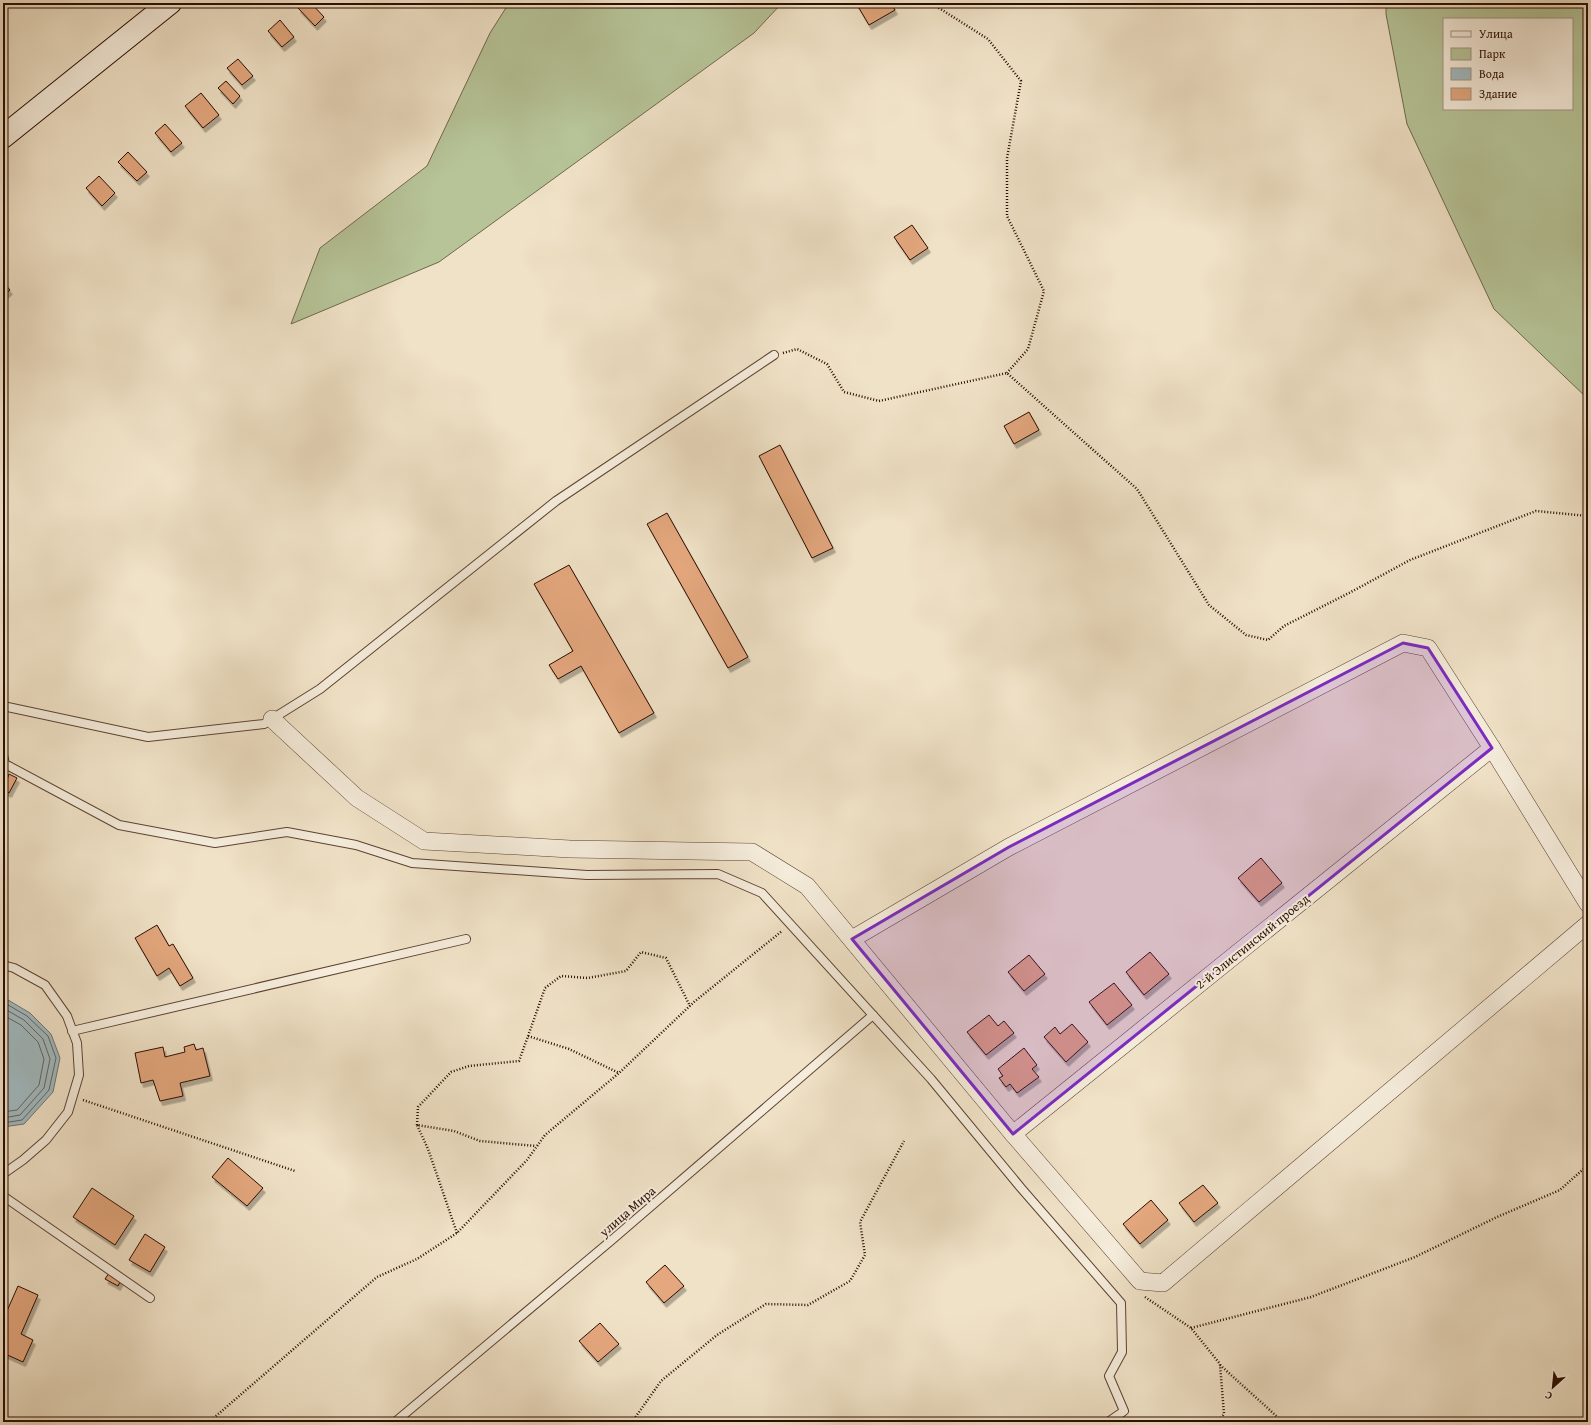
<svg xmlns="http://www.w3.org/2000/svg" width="1591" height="1425" viewBox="0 0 1591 1425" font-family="'Gentium Book Plus',serif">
	<defs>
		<filter id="shadow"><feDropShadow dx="2.5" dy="4.5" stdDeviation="0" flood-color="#0004"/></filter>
	</defs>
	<rect width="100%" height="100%" fill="#f0e2c7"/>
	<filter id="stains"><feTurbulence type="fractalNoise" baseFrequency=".005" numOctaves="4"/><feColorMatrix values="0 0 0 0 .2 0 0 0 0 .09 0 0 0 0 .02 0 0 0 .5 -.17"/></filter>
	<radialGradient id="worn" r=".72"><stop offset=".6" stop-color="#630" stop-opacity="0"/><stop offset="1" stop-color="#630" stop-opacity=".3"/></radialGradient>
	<g fill="#b6c498" stroke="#70684c" fill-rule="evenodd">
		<path d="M509,3H782L754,33L439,262L291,324L320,248L427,166L490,33Z"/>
		<path d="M1386,3H1588V399L1494,309L1407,124L1386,14ZM1444,19H1572V109H1444Z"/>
	</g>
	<path fill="#a1bac1" stroke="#717474" d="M3,997L30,1013L51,1034L60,1058L53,1092L24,1124L3,1127Z"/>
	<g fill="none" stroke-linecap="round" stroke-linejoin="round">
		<g stroke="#666360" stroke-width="1">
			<path d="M3,1002L27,1016L48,1036L56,1058L49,1090L22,1120L3,1123"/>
			<path d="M3,1008L24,1020L43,1039L50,1059L44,1088L20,1115L3,1118"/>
			<path d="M3,1015L21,1025L38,1042L44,1059L39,1085L17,1110L3,1112"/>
		</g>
	</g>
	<g fill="#e4a77e" stroke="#2a0c00" filter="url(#shadow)">
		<path d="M303,3H311L324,17L315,26L298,8Z"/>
		<path d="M856,3H891L895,10L869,25Z"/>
		<path d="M280,20L294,37L282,47L268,31Z"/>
		<path d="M238,59L253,76L242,85L227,68Z"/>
		<path d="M226,81L240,96L233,104L218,88Z"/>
		<path d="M201,93L219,115L203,128L185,106Z"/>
		<path d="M165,124L182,143L171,152L155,133Z"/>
		<path d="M128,152L147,172L137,181L118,162Z"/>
		<path d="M99,176L115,193L102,206L86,188Z"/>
		<path d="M912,225L928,248L910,260L894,237Z"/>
		<path d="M3,282L10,290L3,296Z"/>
		<path d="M1029,412L1039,430L1014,444L1004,426Z"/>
		<path d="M780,445L833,548L812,558L759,456Z"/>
		<path d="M667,513L748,657L728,668L647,524Z"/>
		<path d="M569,565L654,713L619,733L581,666L558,679L549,665L573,651L534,584Z"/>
		<path d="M9,774L17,778L9,793L3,790V778L7,780Z"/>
		<path d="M1261,858L1282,883L1259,902L1238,878Z"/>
		<path d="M157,925L169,946L173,944L193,978L180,986L169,968L157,976L135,938Z"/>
		<path d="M1150,952L1169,974L1144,995L1126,972Z"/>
		<path d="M1029,955L1045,974L1024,991L1008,972Z"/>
		<path d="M1114,983L1132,1005L1107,1025L1089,1002Z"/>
		<path d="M989,1015L998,1026L1004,1021L1014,1033L986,1055L967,1032Z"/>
		<path d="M1072,1024L1088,1042L1066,1062L1044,1037L1055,1027L1060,1034Z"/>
		<path d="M194,1044L196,1050L203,1048L210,1076L180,1083L183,1096L160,1101L153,1080L141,1083L135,1053L163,1047L165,1057L185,1052L184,1047Z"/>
		<path d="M1024,1048L1037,1065L1032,1069L1039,1077L1017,1093L1010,1084L1006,1087L999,1078L1003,1076L998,1069Z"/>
		<path d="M228,1158L263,1188L247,1206L212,1177Z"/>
		<path d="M1203,1185L1218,1203L1194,1222L1179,1203Z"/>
		<path d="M92,1188L134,1216L115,1245L73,1217Z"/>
		<path d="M1151,1200L1168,1220L1140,1244L1123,1224Z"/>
		<path d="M145,1234L165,1247L150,1272L129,1260Z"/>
		<path d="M665,1265L684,1286L664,1303L646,1282Z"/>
		<path d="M109,1273L121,1280L118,1286L105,1279Z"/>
		<path d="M18,1286L38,1295L21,1334L33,1340L23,1362L3,1353V1320Z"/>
		<path d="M600,1323L619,1344L598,1362L579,1341Z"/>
	</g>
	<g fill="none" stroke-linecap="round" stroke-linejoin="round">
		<g stroke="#5c4232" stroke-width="10">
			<g id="lane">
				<path d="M3,706L148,737L264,724L320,689L556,501L774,355"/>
				<path d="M3,755L5,764L119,825L215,843L287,832L356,845L412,863L587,875L718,874L762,893L931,1079L1021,1188L1121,1303L1122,1352L1109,1376L1124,1411L1108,1422"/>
				<path d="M3,965L14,968L45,985L67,1016L77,1043L79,1075L68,1112L46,1140L23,1160L3,1174"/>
				<path d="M72,1031L466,939"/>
				<path d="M3,1196L150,1298"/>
				<path d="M395,1422L613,1239L873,1015"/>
			</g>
		</g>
		<g stroke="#5c4232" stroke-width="18">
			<g id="street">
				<path d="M272,719L357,798L424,841L570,849L752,852L807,886L1013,1134L1140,1281L1163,1283L1588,924"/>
				<path d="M852,939L1009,847L1403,643L1428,648L1492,748L1588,904"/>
				<path d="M1013,1134L1492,748"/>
			</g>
		</g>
		<g stroke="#2a0c00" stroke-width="24">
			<path id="secondary" d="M3,137L170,3"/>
		</g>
		<g stroke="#2a0c00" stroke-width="2.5" stroke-dasharray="1 2" stroke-linecap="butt">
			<path d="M931,3L988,39L1021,81L1007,158V216L1044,291L1028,349L1007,373"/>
			<path d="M783,353L797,349L827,364L844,392L879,401L1007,373L1137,489L1209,605L1246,635L1268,640L1284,626L1351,592L1410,560L1536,511L1588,516"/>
			<path d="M528,1036L545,988L561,976L588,978L626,971L641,952L666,958L690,1006"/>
			<path d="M83,1100L295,1171"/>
			<path d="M417,1125L418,1107L451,1072L469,1066L519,1061L528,1036L569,1049L619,1073"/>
			<path d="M457,1233L428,1149L417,1125L454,1131L480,1141L536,1146"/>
			<path d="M1145,1297L1191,1328L1220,1364L1224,1414L1218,1422"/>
			<path d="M1191,1328L1311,1297L1415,1257L1497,1217L1560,1190L1588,1165"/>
			<path d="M1220,1365L1283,1422"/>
			<path d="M209,1422L377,1277L417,1259L457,1233L527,1160L545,1135L619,1073L694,1002L782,931"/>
			<path d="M632,1422L661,1381L717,1335L766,1304L808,1305L850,1281L865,1255L860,1222L904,1141"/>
		</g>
		<use href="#lane" stroke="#f5ecdb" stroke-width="8"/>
		<use href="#street" stroke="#f5ecdb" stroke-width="17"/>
		<use href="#secondary" stroke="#f5ecdb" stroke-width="22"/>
	</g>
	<path fill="#7b2cbf" fill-opacity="0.2" stroke="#7b2cbf" stroke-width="3" stroke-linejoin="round" d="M1403,643L1428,648L1492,748L1013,1134L852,939L1009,847Z"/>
	<g text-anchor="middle" stroke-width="4" stroke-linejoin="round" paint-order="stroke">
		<g font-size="13" fill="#2a0c00" stroke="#f5ecdb">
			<text transform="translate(1252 941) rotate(-39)" y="5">2-й Элистинский проезд</text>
			<text transform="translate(627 1211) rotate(-41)" y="5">улица Мира</text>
		</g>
	</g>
	<rect width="1591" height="1425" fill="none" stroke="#f0e2c7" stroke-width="16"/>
	<rect x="4" y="4" width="1583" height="1417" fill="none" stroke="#2a0c00" stroke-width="2"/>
	<rect x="8" y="8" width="1575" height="1409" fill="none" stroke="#2a0c00"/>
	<rect x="1443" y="18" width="130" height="92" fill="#f5ecdb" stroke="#a49283"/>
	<rect x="1451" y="31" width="20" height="6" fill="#f5ecdb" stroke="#a49283"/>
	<text x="1479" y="38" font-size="12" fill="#2a0c00">Улица</text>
	<rect x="1451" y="48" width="20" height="12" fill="#b6c498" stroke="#a49283"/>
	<text x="1479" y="58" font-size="12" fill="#2a0c00">Парк</text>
	<rect x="1451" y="68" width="20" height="12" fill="#a1bac1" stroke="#a49283"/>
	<text x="1479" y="78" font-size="12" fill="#2a0c00">Вода</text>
	<rect x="1451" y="88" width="20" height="12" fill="#e4a77e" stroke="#a49283"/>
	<text x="1479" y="98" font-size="12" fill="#2a0c00">Здание</text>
	<g transform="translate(1553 1387) rotate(207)" stroke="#f5ecdb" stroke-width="3" paint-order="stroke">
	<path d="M0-3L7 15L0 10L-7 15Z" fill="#2a0c00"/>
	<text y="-6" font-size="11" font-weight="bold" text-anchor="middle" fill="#2a0c00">С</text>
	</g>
	<rect width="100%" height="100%" filter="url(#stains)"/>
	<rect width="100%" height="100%" fill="url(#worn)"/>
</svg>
